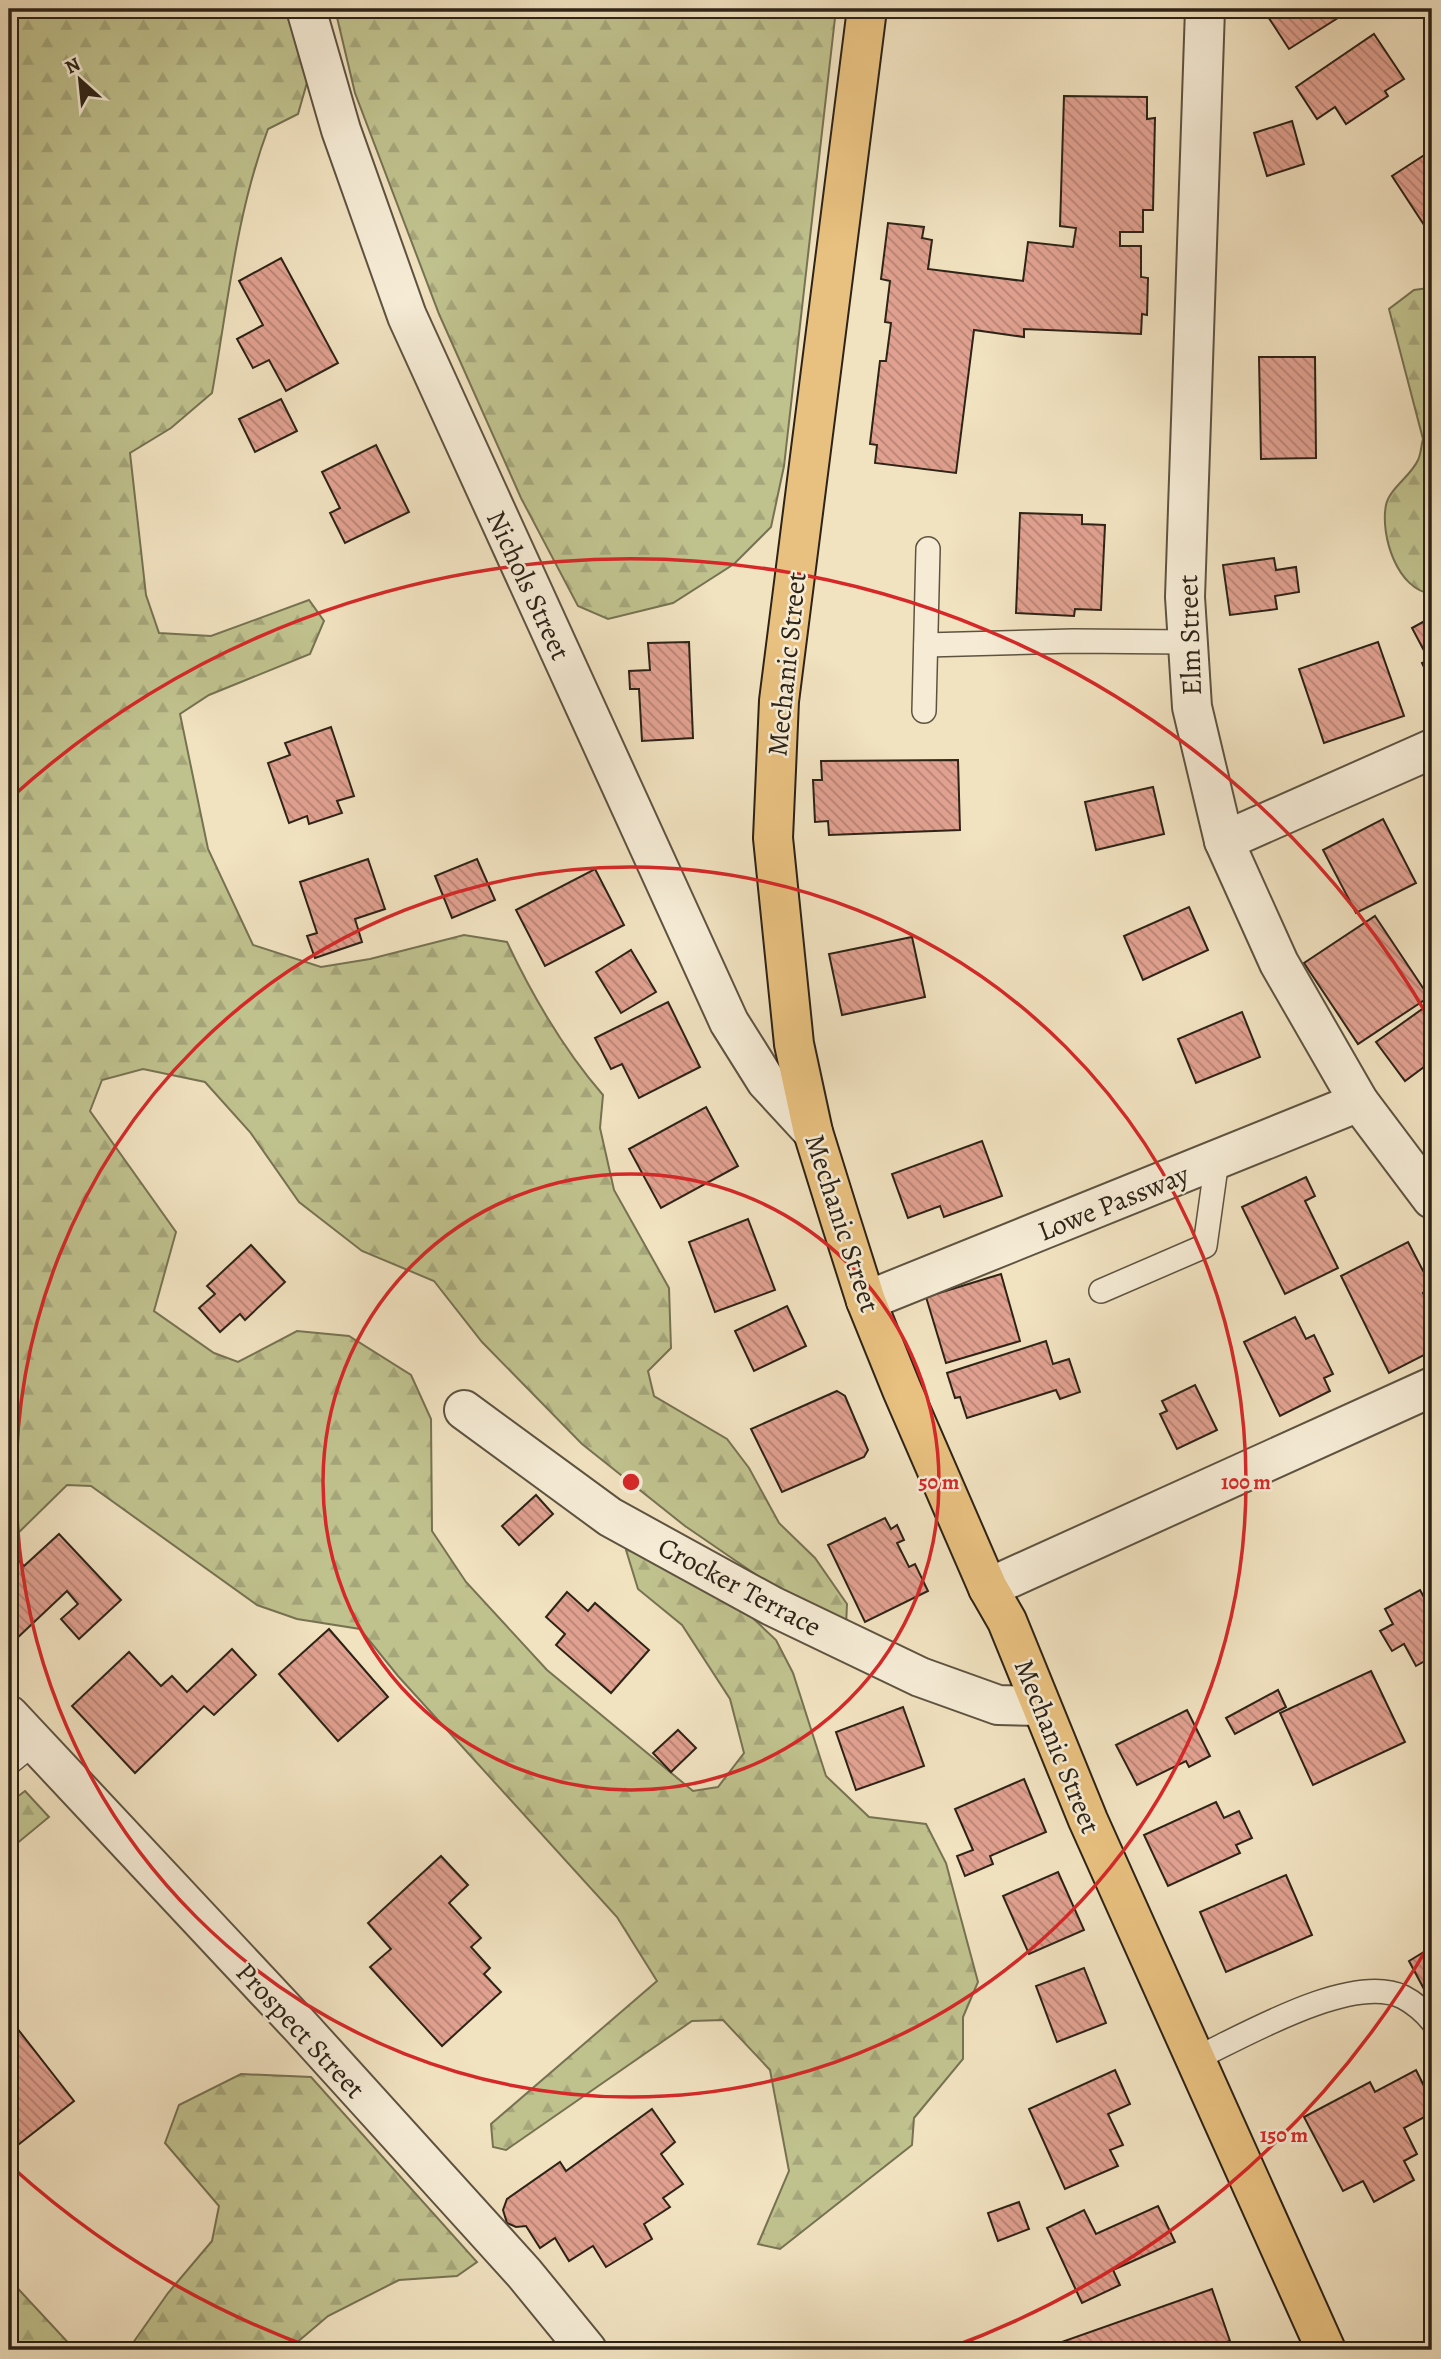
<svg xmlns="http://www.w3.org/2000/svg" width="1441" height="2359" viewBox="0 0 1441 2359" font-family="Alegreya,serif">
	<defs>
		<pattern id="forest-firs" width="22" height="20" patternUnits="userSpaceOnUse" patternTransform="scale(1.75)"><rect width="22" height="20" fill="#c0c28e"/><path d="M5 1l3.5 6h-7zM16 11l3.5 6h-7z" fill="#a5a67a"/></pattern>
		<pattern id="building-back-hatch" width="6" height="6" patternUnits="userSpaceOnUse" patternTransform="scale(1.75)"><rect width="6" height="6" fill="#e1a190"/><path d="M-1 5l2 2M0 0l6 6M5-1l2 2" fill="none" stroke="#b78375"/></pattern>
	</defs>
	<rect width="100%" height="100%" fill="#f1e2c0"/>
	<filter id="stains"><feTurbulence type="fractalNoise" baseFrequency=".00286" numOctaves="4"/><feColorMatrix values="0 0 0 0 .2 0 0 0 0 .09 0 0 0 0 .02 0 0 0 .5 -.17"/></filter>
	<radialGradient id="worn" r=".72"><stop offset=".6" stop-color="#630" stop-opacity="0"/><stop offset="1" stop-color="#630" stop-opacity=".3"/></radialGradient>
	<g fill="url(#forest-firs)" stroke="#767252" stroke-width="2">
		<path d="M9,9H286L308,79L298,114L268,129C236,214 228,304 212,393L171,428L130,453L146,595L159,633L211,636L309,600L324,621L310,654L209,695L180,714L208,849L253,945L321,967L370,959L464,935L507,942C533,997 563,1049 603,1095L600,1128L614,1190L669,1288L671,1348L648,1371L654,1396L727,1439L749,1468L779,1523L815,1558L847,1604L846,1626L809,1611L685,1526L582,1444L482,1342L434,1281L362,1251L299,1202L250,1132L205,1082L143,1069L102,1080L90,1111L176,1232L154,1311L214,1353L238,1362L297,1331L349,1336L411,1375L431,1419L432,1531L466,1582L547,1670L693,1791L718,1787L744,1753L730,1699L682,1625L638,1589L626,1550L636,1543L721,1588L776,1640L793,1673L826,1776L869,1817L926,1824L946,1863L978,1982L963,2017V2059L914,2118L912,2145L780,2249L758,2244L789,2171L770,2070L723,2020L692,2021L506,2150L493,2147L491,2124L657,1981L617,1917L398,1676L360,1629L297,1619L257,1605L91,1486L67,1485L9,1542Z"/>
		<path d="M335,9H836L784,466L771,527L734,564L673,603L608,619L578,606L521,498L439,314L355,93Z"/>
		<path d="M1428,288L1432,294V594C1397,590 1380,535 1386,505C1389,489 1411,476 1418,460C1421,454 1421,446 1423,439L1389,309L1414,290Z"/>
		<path d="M25,1791L49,1817L9,1850V1803Z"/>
		<path d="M241,2074L311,2077L477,2262L457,2276L399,2280L328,2316L288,2350H128L168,2293L212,2241L219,2206L165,2143L179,2105Z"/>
		<path d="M9,2279L75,2350H9Z"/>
	</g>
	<g fill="url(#building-back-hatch)" stroke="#2d2317" stroke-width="2">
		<path d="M914,9H993L992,17Z"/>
		<path d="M1263,9H1352L1289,49Z"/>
		<path d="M1374,34L1404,79L1385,91L1388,96L1346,124L1335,107L1317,119L1296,87Z"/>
		<path d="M1064,96L1147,97V119L1155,118L1153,210H1143V232H1120V246H1141V277L1148,278L1147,315L1142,314L1141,334L1024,329V337L974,330L956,473L875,463L877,445L870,444L880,361H886L891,323L885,322L890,281L881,279L888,223L924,227L922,238L932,240L928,269L1023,281L1028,242L1073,247L1076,228L1060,226Z"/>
		<path d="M1292,121L1304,164L1267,176L1254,133Z"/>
		<path d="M1432,150V229L1428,231L1392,176Z"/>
		<path d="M281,258L338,363L286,391L269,360L253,368L237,339L263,325L239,281Z"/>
		<path d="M1259,357H1315L1316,458L1261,459Z"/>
		<path d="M281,399L297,431L255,452L239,419Z"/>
		<path d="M376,445L409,512L345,543L330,513L340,508L322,472Z"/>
		<path d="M1020,513L1082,515V524L1105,525L1101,610L1075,609L1074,616L1016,613Z"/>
		<path d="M1274,558L1276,570L1296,567L1299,592L1275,596L1277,609L1230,615L1223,565Z"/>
		<path d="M1432,617V684L1422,663L1429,660L1412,628Z"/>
		<path d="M689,642L693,738L642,741L639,689H630L629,671L650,670L648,643Z"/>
		<path d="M1378,642L1404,716L1324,743L1299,669Z"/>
		<path d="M331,727L354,796L337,801L342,813L309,824L307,816L289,823L268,763L290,755L285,743Z"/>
		<path d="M958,760L960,830L829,835L828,821L815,822L813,780H822L821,761Z"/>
		<path d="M1153,787L1164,834L1096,850L1085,802Z"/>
		<path d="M1383,819L1416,883L1356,913L1323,850Z"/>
		<path d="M368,859L385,909L355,919L362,942L315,958L307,936L317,933L300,882Z"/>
		<path d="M477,859L495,900L452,918L435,876Z"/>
		<path d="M595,869L624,925L545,966L516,910Z"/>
		<path d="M1189,907L1208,950L1143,980L1124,936Z"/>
		<path d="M1375,916L1429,997L1358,1044L1304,963Z"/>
		<path d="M912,937L925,997L842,1015L829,954Z"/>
		<path d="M631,950L656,992L621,1013L596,972Z"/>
		<path d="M668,1002L700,1067L639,1098L622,1064L611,1069L595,1038Z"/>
		<path d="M1432,1002V1061L1405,1081L1376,1042Z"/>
		<path d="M1242,1012L1260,1057L1196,1083L1178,1039Z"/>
		<path d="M706,1107L738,1166L661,1208L629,1149Z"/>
		<path d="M982,1141L1002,1196L944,1217L940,1206L908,1218L892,1174Z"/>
		<path d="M1306,1177L1315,1196L1305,1201L1338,1268L1285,1294L1242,1207Z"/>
		<path d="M748,1219L775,1290L715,1312L689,1242Z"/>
		<path d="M1408,1242L1432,1288L1423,1293L1432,1311V1351L1389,1373L1341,1276Z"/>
		<path d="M251,1245L285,1282L245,1320L240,1314L220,1332L199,1308L215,1294L207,1286Z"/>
		<path d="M1001,1274L1020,1341L946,1363L926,1297Z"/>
		<path d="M787,1306L806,1346L754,1371L735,1331Z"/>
		<path d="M1295,1317L1306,1339L1314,1335L1333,1374L1324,1378L1330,1391L1280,1416L1244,1342Z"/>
		<path d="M1046,1341L1053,1364L1069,1359L1080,1392L1060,1399L1056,1390L967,1418L960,1397L955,1398L947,1373Z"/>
		<path d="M1195,1385L1217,1430L1177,1449L1160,1414L1167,1411L1162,1401Z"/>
		<path d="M837,1391L845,1396L868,1450L864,1457L782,1492L751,1429Z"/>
		<path d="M536,1495L553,1514L519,1545L502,1526Z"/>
		<path d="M885,1518L891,1529L897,1525L904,1540L897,1543L909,1567L915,1564L928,1591L865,1622L828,1545Z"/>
		<path d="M59,1534L121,1600L79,1639L61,1619L78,1604L67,1591L14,1641L9,1635V1556L12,1553L24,1566Z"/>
		<path d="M1420,1590L1432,1612V1657L1416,1666L1404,1644L1392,1651L1380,1631L1393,1624L1385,1609Z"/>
		<path d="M567,1592L588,1611L595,1603L649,1650L611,1693L556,1645L565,1634L546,1617Z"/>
		<path d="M329,1629L388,1697L338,1741L279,1674Z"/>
		<path d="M232,1649L256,1675L214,1715L204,1706L135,1773L72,1706L129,1652L161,1686L172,1676L187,1692Z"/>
		<path d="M1371,1671L1405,1742L1313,1785L1280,1713Z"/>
		<path d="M1278,1690L1286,1707L1235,1734L1226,1718Z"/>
		<path d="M903,1707L924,1766L856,1790L836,1732Z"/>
		<path d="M1187,1710L1210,1756L1189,1767L1186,1761L1137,1785L1116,1745Z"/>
		<path d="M678,1730L696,1748L671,1772L653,1753Z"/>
		<path d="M1024,1779L1046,1832L990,1856L993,1864L965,1876L957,1856L973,1850L955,1809Z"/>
		<path d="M1216,1802L1224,1818L1239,1811L1252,1838L1236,1845L1240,1853L1168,1886L1144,1835Z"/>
		<path d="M441,1856L468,1885L449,1903L481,1938L471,1947L490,1968L484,1974L501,1992L442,2046L370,1967L391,1949L368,1923Z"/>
		<path d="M1058,1872L1084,1930L1029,1954L1003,1896Z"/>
		<path d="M1286,1875L1312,1935L1226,1972L1200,1912Z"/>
		<path d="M1432,1947V2004L1409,1961Z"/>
		<path d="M1084,1968L1106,2023L1057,2042L1036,1986Z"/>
		<path d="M13,2023L74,2101L9,2152V2026Z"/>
		<path d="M1115,2070L1130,2104L1108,2114L1123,2145L1110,2150L1118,2166L1065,2189L1029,2109Z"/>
		<path d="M1416,2070L1432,2102V2113L1404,2128L1417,2154L1404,2161L1414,2180L1374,2202L1363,2181L1343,2191L1304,2117L1370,2082L1375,2092Z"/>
		<path d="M652,2109L675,2142L661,2154L683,2184L663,2198L670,2207L644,2224L652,2239L606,2267L593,2246L569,2261L555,2238L540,2248L526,2226L516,2227L507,2223L503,2210L507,2199L560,2162L566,2171Z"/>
		<path d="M1019,2202L1029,2229L998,2241L988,2213Z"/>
		<path d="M1158,2206L1175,2242L1113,2270L1120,2285L1082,2303L1047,2228L1084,2210L1096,2234Z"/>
		<path d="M1212,2289L1230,2341L1203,2350H1055L1053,2345Z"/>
	</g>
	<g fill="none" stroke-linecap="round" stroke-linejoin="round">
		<g stroke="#5e5341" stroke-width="26">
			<g id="lane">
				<path d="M926,645L1073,641L1187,642"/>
				<path d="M924,711L928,549"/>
				<path d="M1101,1291L1205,1246L1217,1160"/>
				<path d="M9,1763L35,1742"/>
				<path d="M1195,2059C1242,2037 1352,1972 1403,1997C1413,2002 1425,2012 1432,2021"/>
			</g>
		</g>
		<g stroke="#5e5341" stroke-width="42">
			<g id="street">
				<path d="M306,9L341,130L407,316L729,1022L766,1081L813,1132"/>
				<path d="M1205,9L1185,597L1192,707L1224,841L1279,963L1359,1102L1432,1199"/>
				<path d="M1224,841L1432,749"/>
				<path d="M866,1301L1359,1102"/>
				<path d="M464,1410L610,1517L772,1606L920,1677L998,1705L1041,1706"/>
				<path d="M988,1588L1432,1387"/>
				<path d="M9,1715L301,2027L524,2273L587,2350"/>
			</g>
		</g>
		<g stroke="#2d2317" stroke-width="42">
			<path id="primary" d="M867,9L779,701L773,838L794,1044L813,1132L840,1219L866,1301L902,1390L988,1588L1007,1621L1088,1820L1326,2350"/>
		</g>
		<use href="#lane" stroke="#f6ecd6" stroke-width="23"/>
		<use href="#street" stroke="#f6ecd6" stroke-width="38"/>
		<use href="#primary" stroke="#e8c180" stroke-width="38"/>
	</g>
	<g fill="none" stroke="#d62828" stroke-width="3.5">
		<circle cx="631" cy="1482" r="308"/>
		<circle cx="631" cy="1482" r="615"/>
		<path d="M1430 1943A923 923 0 0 1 947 2349M315 2349A923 923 0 0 1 13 2168M13 796A923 923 0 0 1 1430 1020"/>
	</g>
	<g text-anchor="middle" stroke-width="5" stroke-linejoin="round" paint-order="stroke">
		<g font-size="28" fill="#2d2317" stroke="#f6ecd6">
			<text transform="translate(529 585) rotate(65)" y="10">Nichols Street</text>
			<text transform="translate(1189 635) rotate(-92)" y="10">Elm Street</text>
			<text transform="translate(786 664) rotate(-84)" y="10">Mechanic Street</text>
			<text transform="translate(1113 1202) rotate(-22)" y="10">Lowe Passway</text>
			<text transform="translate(843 1223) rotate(72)" y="10">Mechanic Street</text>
			<text transform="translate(740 1586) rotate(28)" y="10">Crocker Terrace</text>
			<text transform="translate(1058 1746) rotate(68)" y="10">Mechanic Street</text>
			<text transform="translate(301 2030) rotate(47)" y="10">Prospect Street</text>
		</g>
	</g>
	<circle cx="631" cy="1482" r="10" fill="#d62828" stroke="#f6ecd6" stroke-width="3.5"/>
	<g font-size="21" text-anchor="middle" font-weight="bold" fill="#d62828" stroke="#f6ecd6" stroke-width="5" stroke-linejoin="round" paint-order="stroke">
		<text x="939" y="1489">50 m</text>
		<text x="1246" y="1489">100 m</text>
		<text x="1284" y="2142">150 m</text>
	</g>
	<rect width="1441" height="2359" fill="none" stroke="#f1e2c0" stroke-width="35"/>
	<rect x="10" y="10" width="1420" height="2338" fill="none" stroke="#2d2317" stroke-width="3.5"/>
	<rect x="18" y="18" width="1406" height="2324" fill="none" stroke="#2d2317" stroke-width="2"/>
	<g transform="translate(80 80) rotate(333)" stroke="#f6ecd6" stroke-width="5" paint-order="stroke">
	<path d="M0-5L12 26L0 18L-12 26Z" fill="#2d2317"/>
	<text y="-10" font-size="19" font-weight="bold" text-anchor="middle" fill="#2d2317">N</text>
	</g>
	<rect width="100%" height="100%" filter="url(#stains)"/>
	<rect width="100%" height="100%" fill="url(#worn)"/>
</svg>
